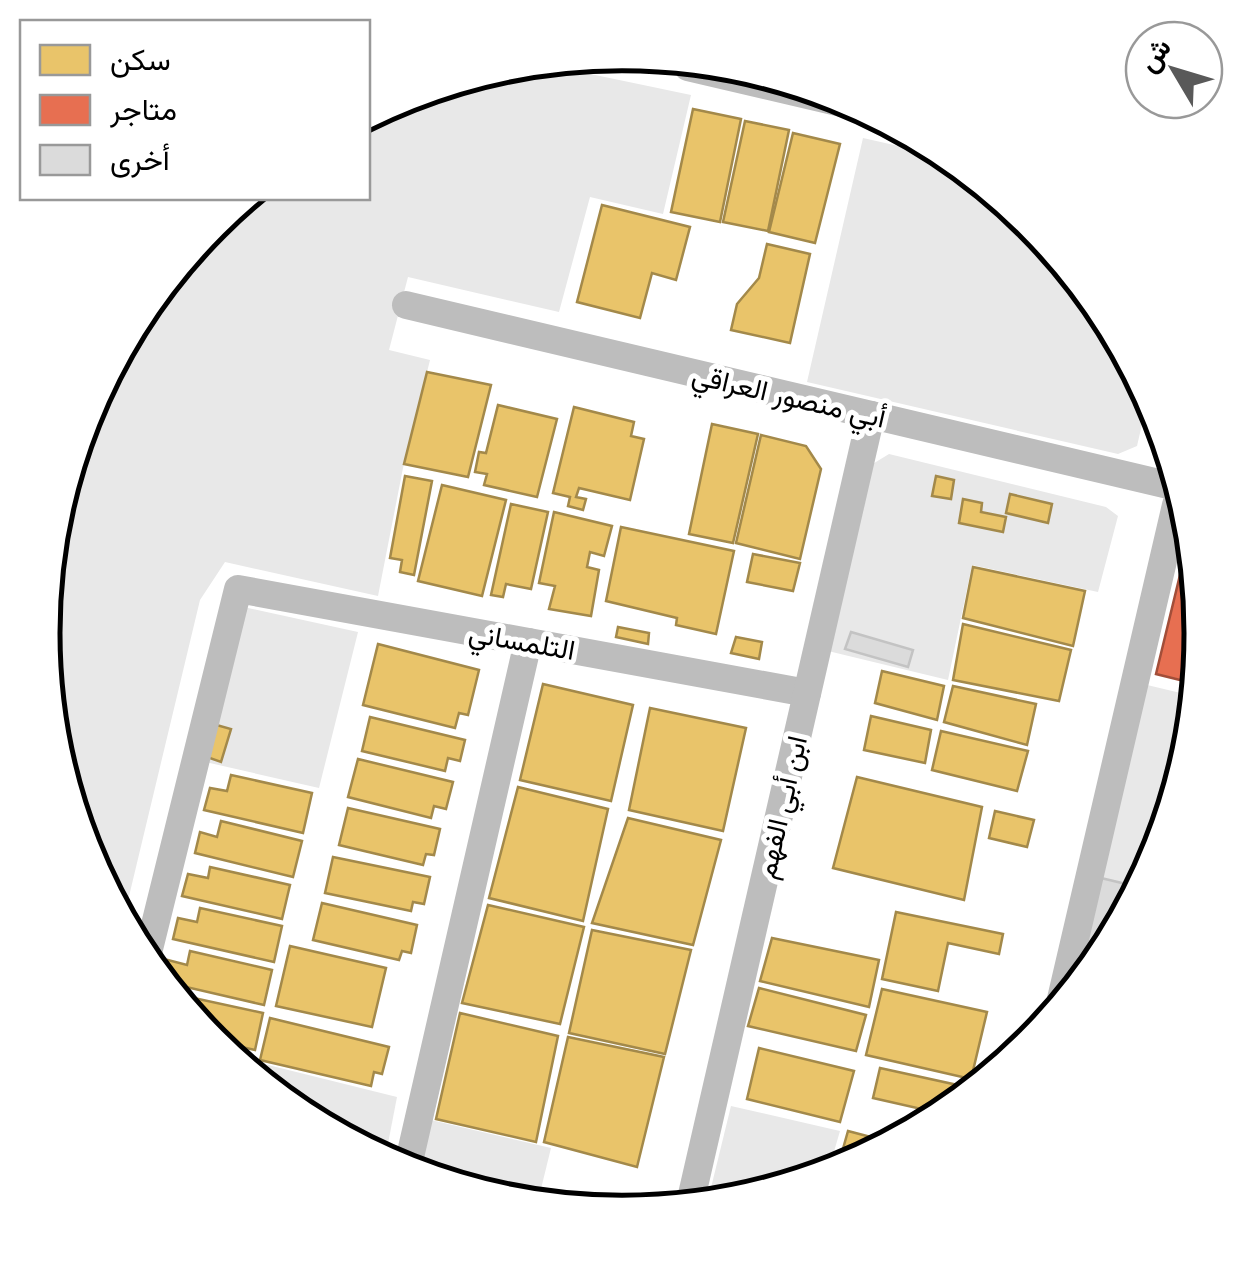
<svg xmlns="http://www.w3.org/2000/svg" width="1244" height="1267" viewBox="0 0 1244 1267" font-family="'Fira Sans',Vazirmatn,sans-serif">
	<rect width="100%" height="100%" fill="#fff"/>
	<g fill="#e8e8e8">
		<path d="M557,67L691,95L663,214L590,197L559,312L408,277L389,350L430,360L403,468L378,596L225,562L200,600L125,913L86,855L43,634L87,411L213,223L251,198H368V120L401,98Z"/>
		<path d="M863,138L925,152L1032,224L1148,398L1137,446L1118,454L807,382Z"/>
		<path d="M889,454L1106,507L1118,516L1098,592L972,565L948,680L828,651L871,465Z"/>
		<path d="M239,606L358,632L319,788L201,761Z"/>
		<path d="M1143,684L1189,695L1157,856L1068,988Z"/>
		<path d="M256,1062L397,1097L385,1159L254,1071Z"/>
		<path d="M731,1106L840,1131L828,1172L709,1196Z"/>
		<path d="M431,1120L551,1148L539,1197L420,1173Z"/>
	</g>
	<g fill="#e9c46a" stroke="#a3894a" stroke-width="2.5">
		<path d="M693,109L741,119L720,222L671,212Z"/>
		<path d="M745,121L789,130L768,231L723,222Z"/>
		<path d="M793,133L840,144L815,243L769,232Z"/>
		<path d="M602,205L690,227L676,280L652,273L640,318L577,302Z"/>
		<path d="M767,244L810,254L790,343L731,330L737,304L759,278Z"/>
		<path d="M427,372L491,385L468,477L404,464Z"/>
		<path d="M498,405L557,419L537,497L484,485L487,474L475,472L479,452L486,453Z"/>
		<path d="M574,407L634,422L631,436L644,439L630,500L579,488L576,497L586,499L583,510L568,506L570,497L553,493Z"/>
		<path d="M712,424L758,434L733,543L689,534Z"/>
		<path d="M761,435L806,446L821,469L800,559L736,543Z"/>
		<path d="M405,476L432,481L414,575L400,572L402,560L390,558Z"/>
		<path d="M936,476L954,480L951,499L932,496Z"/>
		<path d="M442,485L506,500L482,596L418,581Z"/>
		<path d="M1010,494L1052,504L1048,523L1006,513Z"/>
		<path d="M963,499L982,503L981,512L1006,517L1003,532L959,523Z"/>
		<path d="M511,504L548,512L531,589L506,584L503,597L491,595Z"/>
		<path d="M554,512L612,526L604,556L590,552L587,567L599,570L591,616L549,609L555,586L539,583Z"/>
		<path d="M621,527L734,551L716,634L676,625L677,618L606,601Z"/>
		<path d="M753,554L800,563L793,591L747,582Z"/>
		<path d="M973,567L1085,591L1073,646L963,618Z"/>
		<path d="M963,624L1071,650L1059,701L953,680Z"/>
		<path d="M618,627L649,633L648,644L616,637Z"/>
		<path d="M736,637L762,642L759,659L731,653Z"/>
		<path d="M378,644L479,670L468,715L459,713L455,728L363,705Z"/>
		<path d="M882,671L944,686L937,720L875,703Z"/>
		<path d="M543,684L633,705L611,801L520,780Z"/>
		<path d="M953,686L1036,704L1027,745L944,722Z"/>
		<path d="M650,708L746,728L723,831L629,810Z"/>
		<path d="M871,716L931,730L925,763L864,750Z"/>
		<path d="M370,717L465,740L460,761L448,758L445,771L362,751Z"/>
		<path d="M213,724L231,729L221,762L204,756Z"/>
		<path d="M941,731L1028,751L1017,791L932,770Z"/>
		<path d="M358,759L453,782L446,809L434,806L431,818L348,797Z"/>
		<path d="M231,775L312,793L303,833L204,810L210,788L227,791Z"/>
		<path d="M857,777L982,807L964,900L833,868Z"/>
		<path d="M518,787L608,809L583,921L489,898Z"/>
		<path d="M348,808L440,829L434,855L426,854L423,865L339,845Z"/>
		<path d="M995,811L1034,820L1027,847L989,838Z"/>
		<path d="M628,818L721,840L693,945L592,923Z"/>
		<path d="M221,821L302,841L293,877L195,853L200,832L217,837Z"/>
		<path d="M333,857L430,877L424,904L413,902L411,911L325,893Z"/>
		<path d="M210,867L290,885L282,919L182,896L188,874L208,878Z"/>
		<path d="M322,903L417,925L411,953L402,951L399,960L313,940Z"/>
		<path d="M488,905L584,927L560,1024L462,1003Z"/>
		<path d="M200,908L282,926L274,962L173,939L178,918L197,922Z"/>
		<path d="M896,912L1003,934L999,954L948,943L938,991L882,979Z"/>
		<path d="M592,930L691,950L665,1054L569,1033Z"/>
		<path d="M772,938L879,960L869,1007L760,981Z"/>
		<path d="M290,946L386,968L372,1027L276,1006Z"/>
		<path d="M190,951L272,970L264,1005L173,984L165,973L168,960L187,965Z"/>
		<path d="M759,988L866,1015L856,1051L748,1026Z"/>
		<path d="M882,989L987,1012L971,1079L866,1055Z"/>
		<path d="M180,995L263,1013L255,1050L210,1040Z"/>
		<path d="M460,1013L558,1036L536,1142L436,1119Z"/>
		<path d="M270,1018L389,1047L382,1074L374,1072L371,1086L260,1060Z"/>
		<path d="M568,1037L664,1057L637,1167L544,1142Z"/>
		<path d="M759,1048L854,1071L840,1122L747,1099Z"/>
		<path d="M880,1068L962,1086L960,1091L930,1111L873,1098Z"/>
		<path d="M848,1131L886,1141L837,1170Z"/>
	</g>
	<path fill="#e76f51" stroke="#a24e39" stroke-width="2.5" d="M1180,575L1191,581L1201,634L1192,683L1156,674Z"/>
	<g fill="#dbdbdb" stroke="#c3c3c3" stroke-width="2.5">
		<path d="M851,632L913,650L908,667L845,649Z"/>
		<path d="M1101,878L1126,884L1117,915L1075,978Z"/>
	</g>
	<g fill="none" stroke-linecap="round" stroke-linejoin="round">
		<g stroke="#bdbdbd" stroke-width="28">
			<path d="M688,67L855,106"/>
			<path d="M406,305L1172,486"/>
			<path d="M149,949L238,589L807,693"/>
			<path d="M1061,999L1176,505"/>
			<path d="M407,1170L528,642"/>
			<path d="M691,1199L871,415"/>
		</g>
	</g>
	<g text-anchor="middle" stroke-width="10" stroke-linejoin="round" paint-order="stroke">
		<g font-size="28" fill="#000" stroke="#fff">
			<text transform="translate(789 396) rotate(13)" y="10">أبي منصور العراقي</text>
			<text transform="translate(522 641) rotate(10)" y="10">التلمساني</text>
			<text transform="translate(781 807) rotate(-77)" y="10">ابن أبي الفهم</text>
		</g>
	</g>
	<path d="M0 0H1244V1267H0ZM60 633a562 562 0 1 1 1124 0a562 562 0 1 1-1124 0Z" fill="#fff" fill-rule="evenodd"/>
	<path fill="none" stroke="#000" stroke-width="5" d="M60 633a562 562 0 1 1 1124 0a562 562 0 1 1-1124 0Z"/>
	<rect x="20" y="20" width="350" height="180" fill="#ffffff" stroke="#999999" stroke-width="2.5"/>
	<rect x="40" y="45" width="50" height="30" fill="#e9c46a" stroke="#999999" stroke-width="2.5"/>
	<text x="110" y="70" font-size="30" fill="#000000">سكن</text>
	<rect x="40" y="95" width="50" height="30" fill="#e76f51" stroke="#999999" stroke-width="2.5"/>
	<text x="110" y="120" font-size="30" fill="#000000">متاجر</text>
	<rect x="40" y="145" width="50" height="30" fill="#dbdbdb" stroke="#999999" stroke-width="2.5"/>
	<text x="110" y="170" font-size="30" fill="#000000">أخرى</text>
	<g transform="translate(1174 70) rotate(308)"><circle r="48" fill="#ffffff" stroke="#999999" stroke-width="2.5"/>
	<path d="M0-8L18 38L0 25L-18 38Z" fill="#595959"/>
	<text y="-15" font-size="28" font-weight="bold" text-anchor="middle" fill="#000000">ش</text>
	</g>
</svg>
